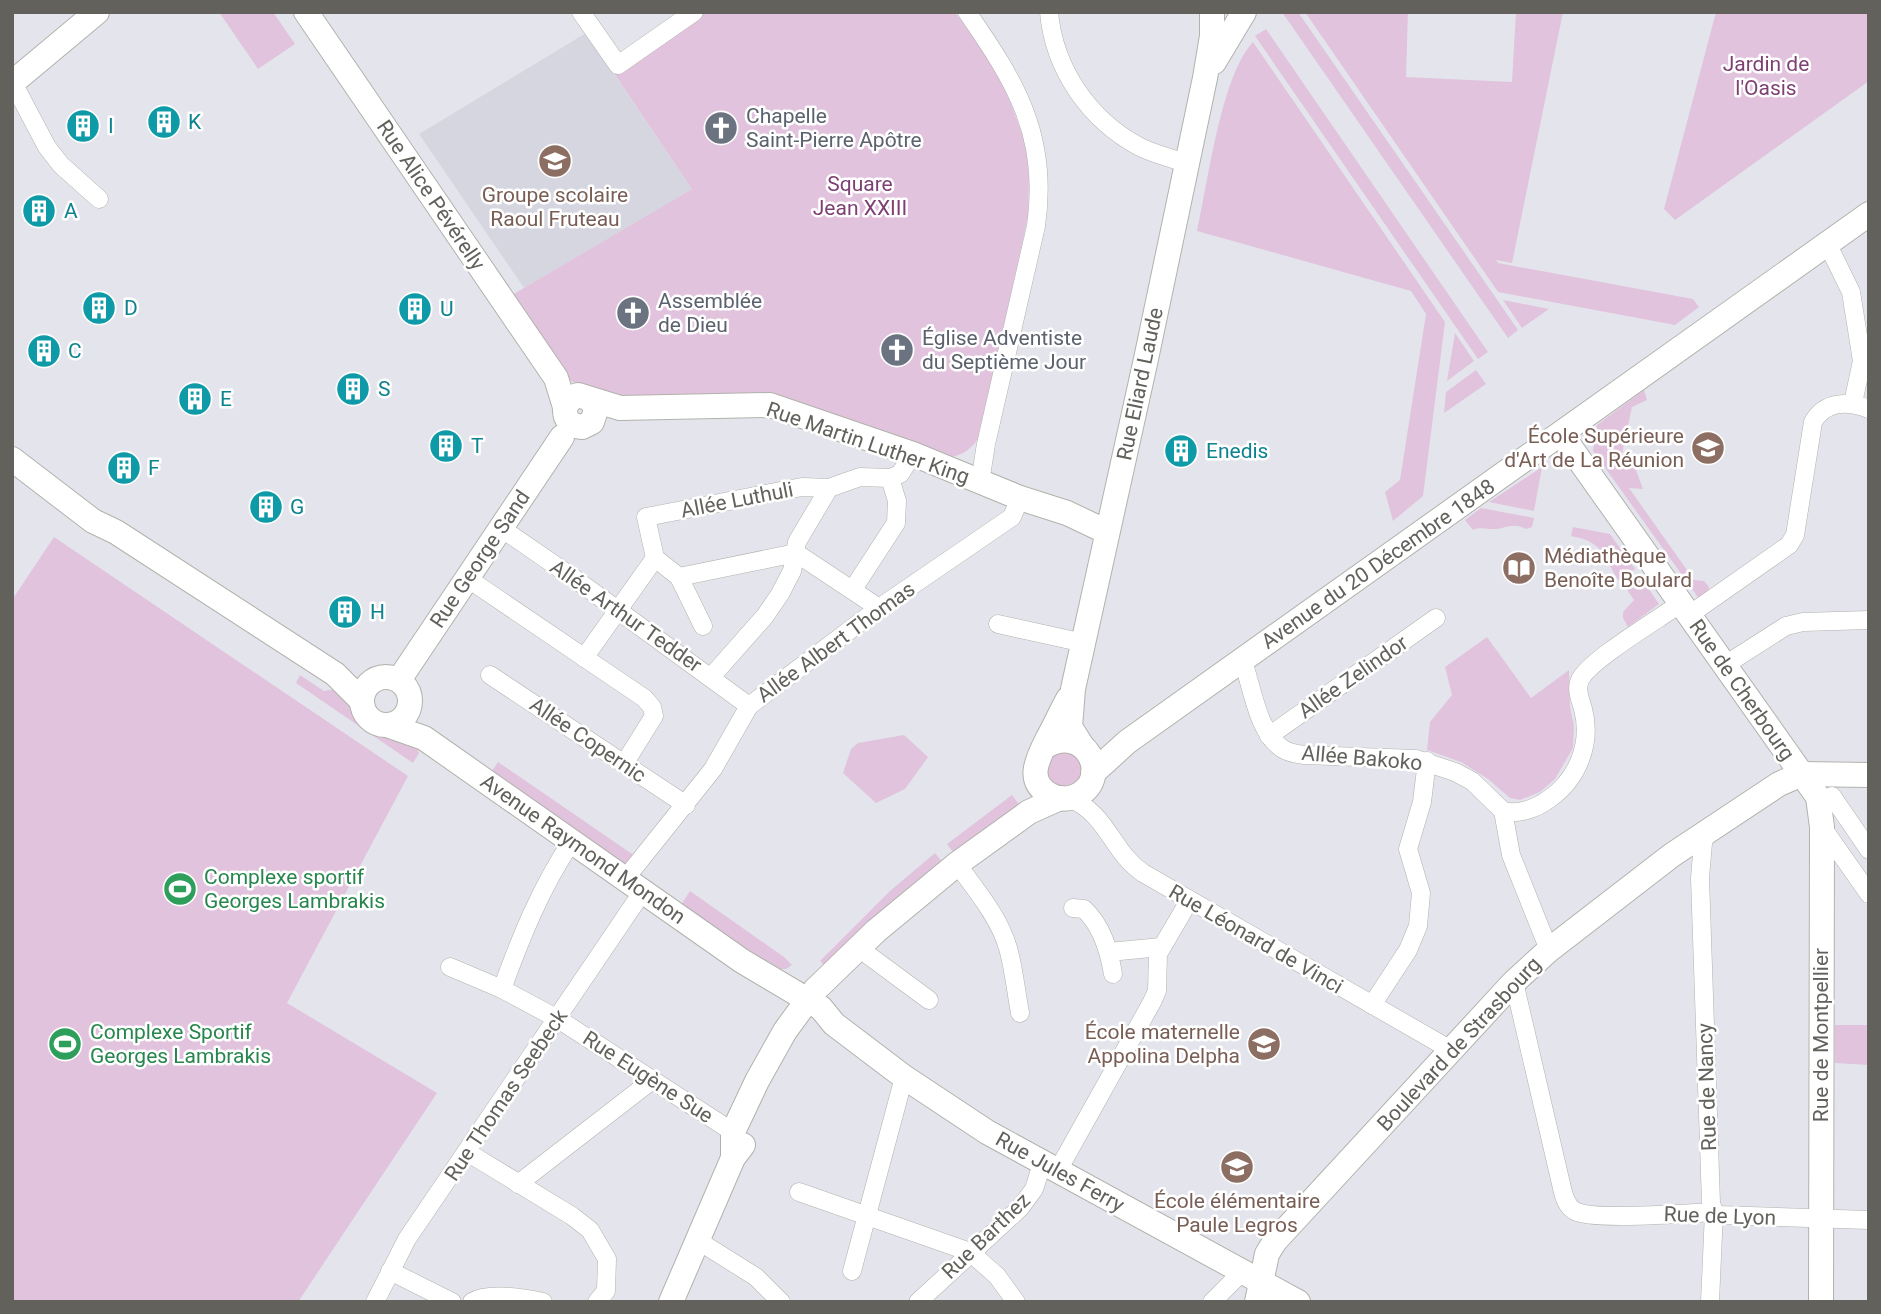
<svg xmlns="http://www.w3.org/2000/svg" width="1881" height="1314" viewBox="0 0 1881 1314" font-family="Roboto,sans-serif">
	<rect width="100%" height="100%" fill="#e4e5ec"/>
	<path fill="#d5d6df" d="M586,33L692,189L524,288L419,134Z"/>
	<g fill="#e1c3dd">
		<path d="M219,12H273L295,44L258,69Z"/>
		<path d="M703,12H955L1002,79L1026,145L1029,180L1028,216L980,436C971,450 963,455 947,458L781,400L602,399L566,378L512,295L692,189L613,72Z"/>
		<path d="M1282,12H1298L1518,330L1508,338Z"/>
		<path d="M1305,12H1408L1406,77L1512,82L1516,12H1563L1512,263L1496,260L1498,263L1693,299L1699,307L1675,325L1498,292Z"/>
		<path d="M1716,12H1869V81L1675,220L1664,209Z"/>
		<path d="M1266,29L1488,352L1478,359L1255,36Z"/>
		<path d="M1253,42L1445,322L1423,496L1393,521L1385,492L1400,480L1426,314L1411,291L1197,231C1208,182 1221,76 1253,42Z"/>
		<path d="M1503,300L1549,309L1522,328Z"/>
		<path d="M1455,333L1474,361L1447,381Z"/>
		<path d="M1476,370L1486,384L1444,413L1446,392Z"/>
		<path d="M1644,390L1647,400L1632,407L1622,454L1631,457L1643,489L1629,488L1694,580L1704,581L1709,587L1708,593L1700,600L1593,451L1597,425Z"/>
		<path d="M1542,467L1534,511L1489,502Z"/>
		<path d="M1481,508L1534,518L1532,527L1526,529C1512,521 1504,530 1491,529C1483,529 1480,527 1473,530L1465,520Z"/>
		<path d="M1573,527L1610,534L1635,569L1618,580C1603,554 1603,542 1571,536Z"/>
		<path d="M54,537L408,776L287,1003L437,1093L298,1302H12V600Z"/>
		<path d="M1638,573L1659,604L1628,627L1623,618V612L1634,600L1624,585Z"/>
		<path d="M1487,637L1531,698L1569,670L1570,707L1574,726L1573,748L1555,779L1540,792L1520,800L1510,798L1488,779L1461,762L1427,750L1430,722L1452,695L1445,667Z"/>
		<path d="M300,675L324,691L340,688L355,704L365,721L372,727L414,742L419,753L413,763L296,683Z"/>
		<path d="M904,735L928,757L905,789L876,803L843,773L851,749L858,743Z"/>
		<path d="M1050,744L1092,759L1069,798L1035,773Z"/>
		<path d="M498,762L635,856L626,870L620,861L499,775L493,777L489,775Z"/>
		<path d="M1012,795L1021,807L956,856L947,844Z"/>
		<path d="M935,853L944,864L829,970L820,961L890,891Z"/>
		<path d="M690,891L784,957L792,965L786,969H775L681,905Z"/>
		<path d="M1835,1025H1869V1065L1835,1063Z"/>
	</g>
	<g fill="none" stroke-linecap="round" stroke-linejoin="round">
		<g stroke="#b2b1ad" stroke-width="19">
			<g id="street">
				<path d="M581,12L618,65L694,12"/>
				<path d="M967,12C1016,83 1049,136 1036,226L986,444L980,482"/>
				<path d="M1049,12C1054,69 1089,120 1140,147C1154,154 1171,158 1186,163"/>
				<path d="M12,81L47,147L61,165L99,199"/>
				<path d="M1827,243L1851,292L1862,361L1853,403"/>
				<path d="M501,528L575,579L749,706"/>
				<path d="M679,577L796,553L879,608"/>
				<path d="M467,578L644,698L652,707L654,716L624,764"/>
				<path d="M853,589L896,523L897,501L890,478"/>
				<path d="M1689,615L1789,545L1795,535L1813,422C1825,401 1848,401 1869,409"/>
				<path d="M998,624L1084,643"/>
				<path d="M703,626L679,577L655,558L646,517L802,487L829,488"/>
				<path d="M584,658L655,558"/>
				<path d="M1243,661C1252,687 1258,734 1283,749C1289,753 1297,754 1304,755L1416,759L1455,772L1472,781L1503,811L1511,855L1549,950"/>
				<path d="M1725,665L1786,626L1803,622L1869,620"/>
				<path d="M490,675L686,805"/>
				<path d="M711,677L765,616L780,594L792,571L797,542L829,488L860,477L890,478L900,474L913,454"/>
				<path d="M1269,736L1436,618"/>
				<path d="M1832,796L1869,850"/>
				<path d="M1069,798C1108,814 1111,851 1143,873L1451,1050"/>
				<path d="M1503,811C1519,815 1537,808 1549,799C1578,779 1592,743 1583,709C1580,698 1575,688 1581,678C1593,658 1659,619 1681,603"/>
				<path d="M1822,827L1869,894"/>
				<path d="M1707,831L1703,843L1700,878L1711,1203L1714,1212L1710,1302"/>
				<path d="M957,864C976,890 999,917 1008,948C1014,969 1016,992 1020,1013"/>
				<path d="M625,879L713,769L749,706L879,608L1012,517L1020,498"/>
				<path d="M1073,908L1084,909C1102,926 1109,950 1113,974"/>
				<path d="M1109,952L1161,947"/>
				<path d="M868,955L929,1000"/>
				<path d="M450,967L502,989L558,1019L733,1132"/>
				<path d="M1514,982L1562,1188C1564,1197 1567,1207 1575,1211C1592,1221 1689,1213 1714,1212L1719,1215L1869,1220"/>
				<path d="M502,989C521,937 541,887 572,841"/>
				<path d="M1372,1005L1408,950L1418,926L1421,893L1408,849L1422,802L1427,761"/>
				<path d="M467,1152L572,1216L590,1230L607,1259L606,1291L597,1302"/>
				<path d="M1057,1172L1152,1002L1157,991L1158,954L1189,901"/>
				<path d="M518,1184L651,1081"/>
				<path d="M799,1192L970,1252L997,1276L1016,1302"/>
				<path d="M697,1240L756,1277L781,1302"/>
				<path d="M390,1271L452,1302"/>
				<path d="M852,1271L904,1077"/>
				<path d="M375,1302L407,1239L643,891"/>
				<path d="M472,1302C487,1292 525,1298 543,1302"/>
				<path d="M918,1302L1020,1208L1034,1189L1042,1164"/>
				<path d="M1212,1302L1242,1272"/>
			</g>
		</g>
		<g stroke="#b2b2ac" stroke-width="26">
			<g id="secondary">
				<path d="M306,12L556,378L565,407"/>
				<path d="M1214,62L1244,12"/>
				<path d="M12,83L97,12"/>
				<path d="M591,399L596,410L592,422L582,427C570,426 564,419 565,407L572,397L578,395L620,408L770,405L913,454L1020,498L1067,513L1107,532"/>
				<path d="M1561,434L1818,797L1822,827L1821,1302"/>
				<path d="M12,459L93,521L116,532L335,674L361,700"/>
				<circle cx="386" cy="701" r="24"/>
				<path d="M399,680L562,437"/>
				<path d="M387,725L424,738L742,961L821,1008L834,1024L904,1077L987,1132L1298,1302"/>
				<path d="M1082,746L1070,727L1073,689L1146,359L1205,78L1212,36V12"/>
				<path d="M1043,748C1085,720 1114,779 1076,796C1067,800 1058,799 1050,795C1024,780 1039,757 1048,738C1055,725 1061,712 1068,699"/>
				<path d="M1093,773L1127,742L1869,214"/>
				<path d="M733,1158V1132L757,1081L785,1031L815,990L876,931L957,864L1029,812L1060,798"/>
				<path d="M671,1302L733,1158L743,1145"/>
				<path d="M1257,1302L1267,1254L1275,1241L1514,982L1549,950L1672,855L1779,784L1802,774L1869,775"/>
			</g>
		</g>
		<use href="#street" stroke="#fff" stroke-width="18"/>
		<use href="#secondary" stroke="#fff" stroke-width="24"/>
	</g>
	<defs>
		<g id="building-disc" transform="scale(1.75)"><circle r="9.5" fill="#0f9aa8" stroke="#fff"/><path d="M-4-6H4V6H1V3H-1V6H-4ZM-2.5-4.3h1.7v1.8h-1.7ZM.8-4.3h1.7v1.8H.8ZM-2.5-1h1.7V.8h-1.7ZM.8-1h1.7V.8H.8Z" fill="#fff"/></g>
		<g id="church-disc" transform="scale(1.75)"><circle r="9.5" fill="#6b7280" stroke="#fff"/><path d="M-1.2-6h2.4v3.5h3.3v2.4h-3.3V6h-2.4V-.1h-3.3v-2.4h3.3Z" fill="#fff"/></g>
		<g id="school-disc" transform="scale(1.75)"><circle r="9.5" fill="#8d6e63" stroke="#fff"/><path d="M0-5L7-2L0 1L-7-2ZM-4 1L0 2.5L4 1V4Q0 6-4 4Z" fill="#fff"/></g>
		<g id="university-disc" transform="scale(1.75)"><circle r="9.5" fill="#8d6e63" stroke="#fff"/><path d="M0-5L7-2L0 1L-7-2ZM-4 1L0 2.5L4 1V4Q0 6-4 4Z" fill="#fff"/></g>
		<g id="library-disc" transform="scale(1.75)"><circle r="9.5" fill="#8d6e63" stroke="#fff"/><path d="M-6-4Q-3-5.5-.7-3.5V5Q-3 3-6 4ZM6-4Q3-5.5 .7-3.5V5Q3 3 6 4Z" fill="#fff"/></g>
		<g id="stadium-disc" transform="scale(1.75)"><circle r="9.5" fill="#2e9e5b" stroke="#fff"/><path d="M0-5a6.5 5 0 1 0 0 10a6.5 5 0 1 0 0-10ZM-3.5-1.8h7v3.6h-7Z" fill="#fff"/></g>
	</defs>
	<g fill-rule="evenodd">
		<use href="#building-disc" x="164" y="122"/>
		<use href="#building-disc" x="83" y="126"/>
		<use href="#church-disc" x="721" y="128"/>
		<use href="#school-disc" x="555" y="161"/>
		<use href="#building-disc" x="39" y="211"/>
		<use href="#building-disc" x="99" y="308"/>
		<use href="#building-disc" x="415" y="309"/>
		<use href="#church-disc" x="633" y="313"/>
		<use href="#church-disc" x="897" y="350"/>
		<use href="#building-disc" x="44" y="351"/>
		<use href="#building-disc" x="353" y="389"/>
		<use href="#building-disc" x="195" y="399"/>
		<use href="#building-disc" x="446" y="446"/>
		<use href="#university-disc" x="1708" y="448"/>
		<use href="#building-disc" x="1181" y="451"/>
		<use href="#building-disc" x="124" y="468"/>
		<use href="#building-disc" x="266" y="507"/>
		<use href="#library-disc" x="1519" y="568"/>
		<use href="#building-disc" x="345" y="612"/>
		<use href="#stadium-disc" x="180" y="889"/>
		<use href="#stadium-disc" x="65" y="1044"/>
		<use href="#school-disc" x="1264" y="1044"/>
		<use href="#school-disc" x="1237" y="1167"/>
	</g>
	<g text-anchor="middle" stroke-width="5" stroke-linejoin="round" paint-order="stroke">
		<g font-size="21" fill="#7e3f72" stroke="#fff">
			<text x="1766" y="71">Jardin de<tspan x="1766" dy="24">l'Oasis</tspan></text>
			<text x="860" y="191">Square<tspan x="860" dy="24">Jean XXIII</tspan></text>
		</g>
		<g font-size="21" fill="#5b616d" stroke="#fff" text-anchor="start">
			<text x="746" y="123">Chapelle<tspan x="746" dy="24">Saint-Pierre Apôtre</tspan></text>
			<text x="658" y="308">Assemblée<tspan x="658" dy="24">de Dieu</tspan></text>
			<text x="922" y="345">Église Adventiste<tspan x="922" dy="24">du Septième Jour</tspan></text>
		</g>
		<g font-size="21" fill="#0d838f" stroke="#fff" text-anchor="start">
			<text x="188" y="129">K</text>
			<text x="108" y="133">I</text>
			<text x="64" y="218">A</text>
			<text x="124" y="315">D</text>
			<text x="440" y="316">U</text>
			<text x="68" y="358">C</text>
			<text x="378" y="396">S</text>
			<text x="220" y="406">E</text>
			<text x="471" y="453">T</text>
			<text x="1206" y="458">Enedis</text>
			<text x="148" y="475">F</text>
			<text x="290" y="514">G</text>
			<text x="370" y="619">H</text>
		</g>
		<g font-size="21" fill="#62615c" stroke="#fff">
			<text transform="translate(431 195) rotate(56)" y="7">Rue Alice Pévérelly</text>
			<text transform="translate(1140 384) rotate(-78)" y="7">Rue Eliard Laude</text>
			<text transform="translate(868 443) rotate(19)" y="7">Rue Martin Luther King</text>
			<text transform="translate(737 500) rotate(-11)" y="7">Allée Luthuli</text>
			<text transform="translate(480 559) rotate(-56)" y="7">Rue George Sand</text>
			<text transform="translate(1378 564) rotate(-35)" y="7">Avenue du 20 Décembre 1848</text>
			<text transform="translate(626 616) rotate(35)" y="7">Allée Arthur Tedder</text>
			<text transform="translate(836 642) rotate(-36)" y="7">Allée Albert Thomas</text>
			<text transform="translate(1353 677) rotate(-35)" y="7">Allée Zelindor</text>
			<text transform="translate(1742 690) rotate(55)" y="7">Rue de Cherbourg</text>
			<text transform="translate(588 740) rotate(34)" y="7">Allée Copernic</text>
			<text transform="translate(1362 758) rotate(5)" y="7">Allée Bakoko</text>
			<text transform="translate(583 849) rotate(35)" y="7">Avenue Raymond Mondon</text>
			<text transform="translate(1256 939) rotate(30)" y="7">Rue Léonard de Vinci</text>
			<text transform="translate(1821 1035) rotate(-90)" y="7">Rue de Montpellier</text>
			<text transform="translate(1459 1044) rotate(-47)" y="7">Boulevard de Strasbourg</text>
			<text transform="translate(648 1077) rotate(33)" y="7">Rue Eugène Sue</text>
			<text transform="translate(1707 1087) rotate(-92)" y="7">Rue de Nancy</text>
			<text transform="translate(506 1095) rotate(-56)" y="7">Rue Thomas Seebeck</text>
			<text transform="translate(1060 1172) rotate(29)" y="7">Rue Jules Ferry</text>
			<text transform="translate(1720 1216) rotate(2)" y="7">Rue de Lyon</text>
			<text transform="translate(986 1236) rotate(-44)" y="7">Rue Barthez</text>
		</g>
		<g font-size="21" fill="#785e54" stroke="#fff">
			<text x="555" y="202">Groupe scolaire<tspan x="555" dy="24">Raoul Fruteau</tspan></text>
			<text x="1684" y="443" text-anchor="end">École Supérieure<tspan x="1684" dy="24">d'Art de La Réunion</tspan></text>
			<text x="1544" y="563" text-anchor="start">Médiathèque<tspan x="1544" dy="24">Benoîte Boulard</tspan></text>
			<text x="1240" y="1039" text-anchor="end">École maternelle<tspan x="1240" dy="24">Appolina Delpha</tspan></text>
			<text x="1237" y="1208">École élémentaire<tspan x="1237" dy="24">Paule Legros</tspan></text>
		</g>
		<g font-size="21" fill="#27864d" stroke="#fff" text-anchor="start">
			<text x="204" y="884">Complexe sportif<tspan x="204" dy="24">Georges Lambrakis</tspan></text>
			<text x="90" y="1039">Complexe Sportif<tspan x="90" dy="24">Georges Lambrakis</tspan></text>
		</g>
	</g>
	<rect width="1881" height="1314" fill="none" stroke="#62615c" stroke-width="28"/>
</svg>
